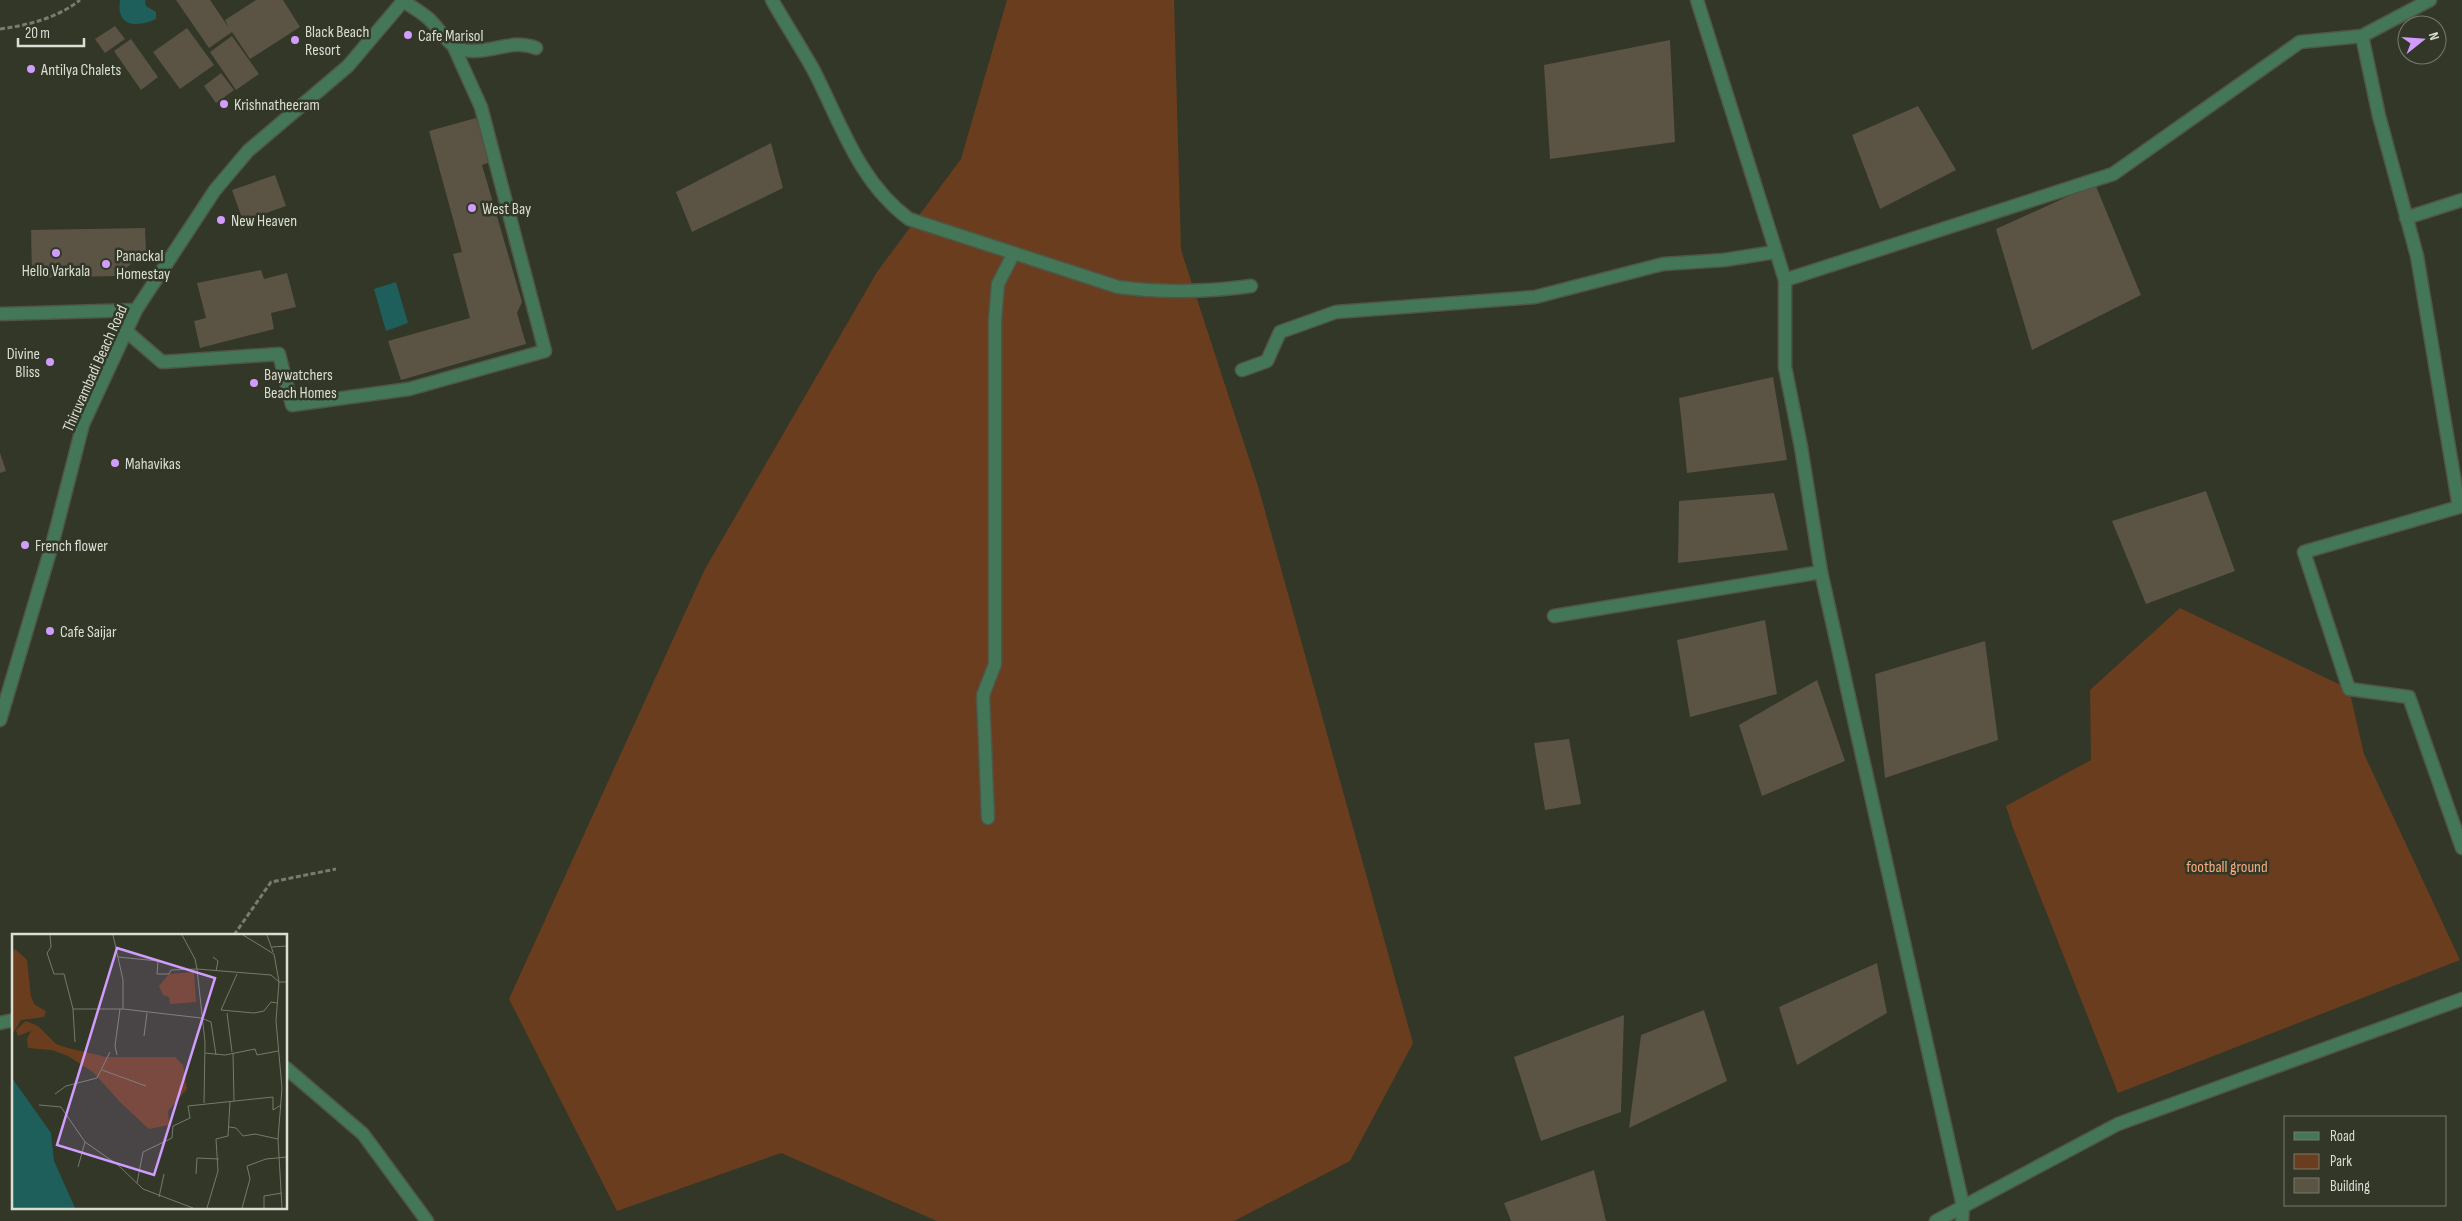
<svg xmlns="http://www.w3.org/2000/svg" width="2462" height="1221" viewBox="0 0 2462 1221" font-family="'Sofia Sans Condensed',sans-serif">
	<rect width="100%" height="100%" fill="#323727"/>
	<g fill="#6b3d1f">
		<path d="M1007,0H1174L1181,250L1258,486L1413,1043L1350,1161L1234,1221H937L781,1153L617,1211L509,999L705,569L877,272L961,159Z"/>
		<path d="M2180,608L2349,689L2364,754L2460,960L2118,1093L2013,828L2006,806L2091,760L2090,690Z"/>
	</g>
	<g fill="#1e5f5c">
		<path d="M120,0H145L146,6L156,12V19C136,28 116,27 120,0Z"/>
		<path d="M396,282L408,323L386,331L374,289Z"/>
	</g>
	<g fill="#5b5343">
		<path d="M176,0H210L229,28L225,20L256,0H283L300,27L250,59L232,32L209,48Z"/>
		<path d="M115,26L125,39L105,53L95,39Z"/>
		<path d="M187,28L214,65L180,89L153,52Z"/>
		<path d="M232,36L259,74L236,90L210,52Z"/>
		<path d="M131,39L158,77L141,90L114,51Z"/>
		<path d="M1670,40L1675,142L1550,159L1544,65Z"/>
		<path d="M221,73L234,90L216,103L204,86Z"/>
		<path d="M1918,106L1956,170L1880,209L1852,135Z"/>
		<path d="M476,118L490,162L482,165L522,302L517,313L526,344L401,380L388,341L470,318L453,254L462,252L429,131Z"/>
		<path d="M771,143L783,188L692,232L676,192Z"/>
		<path d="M275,175L286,206L243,221L232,190Z"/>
		<path d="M2095,184L2141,295L2032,350L1996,229Z"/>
		<path d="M145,228L146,252L116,276L32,278L31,230Z"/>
		<path d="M261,270L264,279L287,273L296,307L271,313L274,329L200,348L194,321L206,318L197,283Z"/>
		<path d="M1773,377L1787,460L1687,473L1679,398Z"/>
		<path d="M0,453L6,471L0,473Z"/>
		<path d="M2206,491L2235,571L2146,604L2112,521Z"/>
		<path d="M1774,493L1788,550L1678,563L1679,501Z"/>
		<path d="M1765,620L1777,694L1690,717L1677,640Z"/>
		<path d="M1985,641L1998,740L1885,778L1875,674Z"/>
		<path d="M1817,680L1845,761L1762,796L1739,725Z"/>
		<path d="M1569,739L1581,804L1545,810L1534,743Z"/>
		<path d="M1877,963L1887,1013L1797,1065L1779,1007Z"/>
		<path d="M1704,1010L1727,1081L1629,1128L1641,1035Z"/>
		<path d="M1624,1015L1621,1112L1541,1141L1514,1057Z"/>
		<path d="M1594,1170L1606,1221H1511L1504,1203Z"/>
	</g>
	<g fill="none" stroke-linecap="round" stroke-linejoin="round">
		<g stroke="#505546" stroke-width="15">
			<g id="minor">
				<path d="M772,0C785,23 800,46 813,69C841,123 858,181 909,219L1118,287C1164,293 1206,292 1251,286"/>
				<path d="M1697,0L1785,280V367L1801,447L1821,572L1963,1206L1962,1221"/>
				<path d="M403,1C412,7 421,12 429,19C439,28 449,47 463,50C489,55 511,38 536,48"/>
				<path d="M2362,36L2379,116L2417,256L2459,507L2304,552L2349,689L2409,697L2462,848"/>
				<path d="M2406,218L2462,200"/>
				<path d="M1785,280L2113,174L2300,42L2362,36L2430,0"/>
				<path d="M0,314L136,310"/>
				<path d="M126,331L162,362L279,354L292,405L409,389L545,351L481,107L453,45"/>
				<path d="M1242,370L1267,361L1280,332L1336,312L1535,297L1663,264L1724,260L1775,252"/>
				<path d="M1554,616L1821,572"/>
				<path d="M0,720L52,545L83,424L136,310L215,190L248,151L348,66L404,0"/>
				<path d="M988,818L983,695L995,664V320L998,284L1014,253"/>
				<path d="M0,1023L14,1020"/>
				<path d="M286,1068L363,1134L427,1221"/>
				<path d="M1936,1221L2118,1124L2462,999"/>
			</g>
		</g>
		<g stroke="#787c6f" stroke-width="3" stroke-dasharray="5 2.5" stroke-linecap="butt">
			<path d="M0,29C29,25 57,18 80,0"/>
			<path d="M234,935L271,882L336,869"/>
		</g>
		<use href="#minor" stroke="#437758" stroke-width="12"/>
	</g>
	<g fill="#d09dfe" stroke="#323727" stroke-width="2">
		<circle cx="408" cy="35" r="5"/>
		<circle cx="295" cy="40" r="5"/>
		<circle cx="31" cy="69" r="5"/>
		<circle cx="224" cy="104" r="5"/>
		<circle cx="472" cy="208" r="5"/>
		<circle cx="221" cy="220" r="5"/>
		<circle cx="56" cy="253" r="5"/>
		<circle cx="106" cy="264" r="5"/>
		<circle cx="50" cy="362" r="5"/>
		<circle cx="254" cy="383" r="5"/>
		<circle cx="115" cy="463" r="5"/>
		<circle cx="25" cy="545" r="5"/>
		<circle cx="50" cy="631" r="5"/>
	</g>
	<g text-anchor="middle" stroke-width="5" stroke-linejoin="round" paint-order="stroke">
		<g font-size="16" fill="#dbded4" stroke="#323727" text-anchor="start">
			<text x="305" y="37">Black Beach<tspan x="305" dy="18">Resort</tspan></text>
			<text x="418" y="41">Cafe Marisol</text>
			<text x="41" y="75">Antilya Chalets</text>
			<text x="234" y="110">Krishnatheeram</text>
			<text x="482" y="214">West Bay</text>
			<text x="231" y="226">New Heaven</text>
			<text x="116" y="261">Panackal<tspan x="116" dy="18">Homestay</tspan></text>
			<text x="56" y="276" text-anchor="middle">Hello Varkala</text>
			<text x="40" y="359" text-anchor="end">Divine<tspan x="40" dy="18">Bliss</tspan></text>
			<text x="264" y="380">Baywatchers<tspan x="264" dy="18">Beach Homes</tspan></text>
			<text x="125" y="469">Mahavikas</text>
			<text x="35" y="551">French flower</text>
			<text x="60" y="637">Cafe Saijar</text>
		</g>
		<g font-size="16" fill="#dbded4" stroke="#323727">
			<text transform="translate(94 368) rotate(-66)" y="6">Thiruvambadi Beach Road</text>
		</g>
		<g font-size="16" fill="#f9ac7d" stroke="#323727">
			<text x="2227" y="872">football ground</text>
		</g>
	</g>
	<g transform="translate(12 934)">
		<rect width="275" height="275" fill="#323727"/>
		<path d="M3,15L15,26L19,63L23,71L34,77L32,83L9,86L0,101V18ZM182,38L184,68L158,70L157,63L151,61L147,52L157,40ZM14,87L26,92L44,110L56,114L94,123H163L171,131L175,155L156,177L157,191L137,195L108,168L81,138L56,122L40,116L16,114L15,105L19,97L6,102L4,96Z" fill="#6b3d1f"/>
		<path d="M0,144L39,199L42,227L63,274H0Z" fill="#1e5f5c"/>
		<path fill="none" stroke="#767a6c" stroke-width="1" d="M38,1L39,13L35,19L42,40H52L61,75L63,108M101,1L111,46V75M170,1L183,25L185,35L193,108L192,169M231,1L262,20L267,48L264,87L270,154L266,205L270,274M255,1L261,18M260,13L275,12M106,23L146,27L145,40H157L159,36L185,35L259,41L267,48H275M201,23L206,27L204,37M225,40L209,76L242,79L252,77L259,68L265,69M61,75H111L189,84L199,88L204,121M215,79L220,118M132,102L135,79M193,119L213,121L243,115L245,121L266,117M221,119L222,167M105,121L103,112L108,75M90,136L134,152M43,160L54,152L85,144L98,118M27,171L49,173L73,208L106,231L131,255L181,274M217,193L224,194L231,202L243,200L266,205M66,233L73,208M184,240L185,224L207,225M125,249L131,218L160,204L161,192L178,184L176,172L261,163V176L269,171M147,263L152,240M195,274L206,237L204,205L216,202L218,168M230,274L238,245L235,232L254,225L275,223M252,274V262L270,259"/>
		<path fill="#d09dfe" fill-opacity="0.15" stroke="#d09dfe" stroke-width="2.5" d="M105,14L203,44L142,241L45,211Z"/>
		<rect width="275" height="275" fill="none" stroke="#dbded4" stroke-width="2.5"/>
	</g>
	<rect x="2284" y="1116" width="162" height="90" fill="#323727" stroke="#767a6c"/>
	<rect x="2294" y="1132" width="25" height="8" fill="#437758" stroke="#767a6c"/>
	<text x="2330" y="1141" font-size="15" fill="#dbded4">Road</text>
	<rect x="2294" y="1154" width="25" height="15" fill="#6b3d1f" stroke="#767a6c"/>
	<text x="2330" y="1166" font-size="15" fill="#dbded4">Park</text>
	<rect x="2294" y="1178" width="25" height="15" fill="#5b5343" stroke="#767a6c"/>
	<text x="2330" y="1191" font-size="15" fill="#dbded4">Building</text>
	<g transform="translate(2422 40) rotate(73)"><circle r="24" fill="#323727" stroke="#767a6c"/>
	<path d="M0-4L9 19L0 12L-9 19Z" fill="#d09dfe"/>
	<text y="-8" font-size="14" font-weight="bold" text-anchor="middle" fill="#dbded4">N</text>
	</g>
	<path d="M18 38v8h66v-8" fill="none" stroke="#dbded4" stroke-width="2.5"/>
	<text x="25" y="38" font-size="15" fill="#dbded4" stroke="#323727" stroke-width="4" paint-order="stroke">20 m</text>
</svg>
